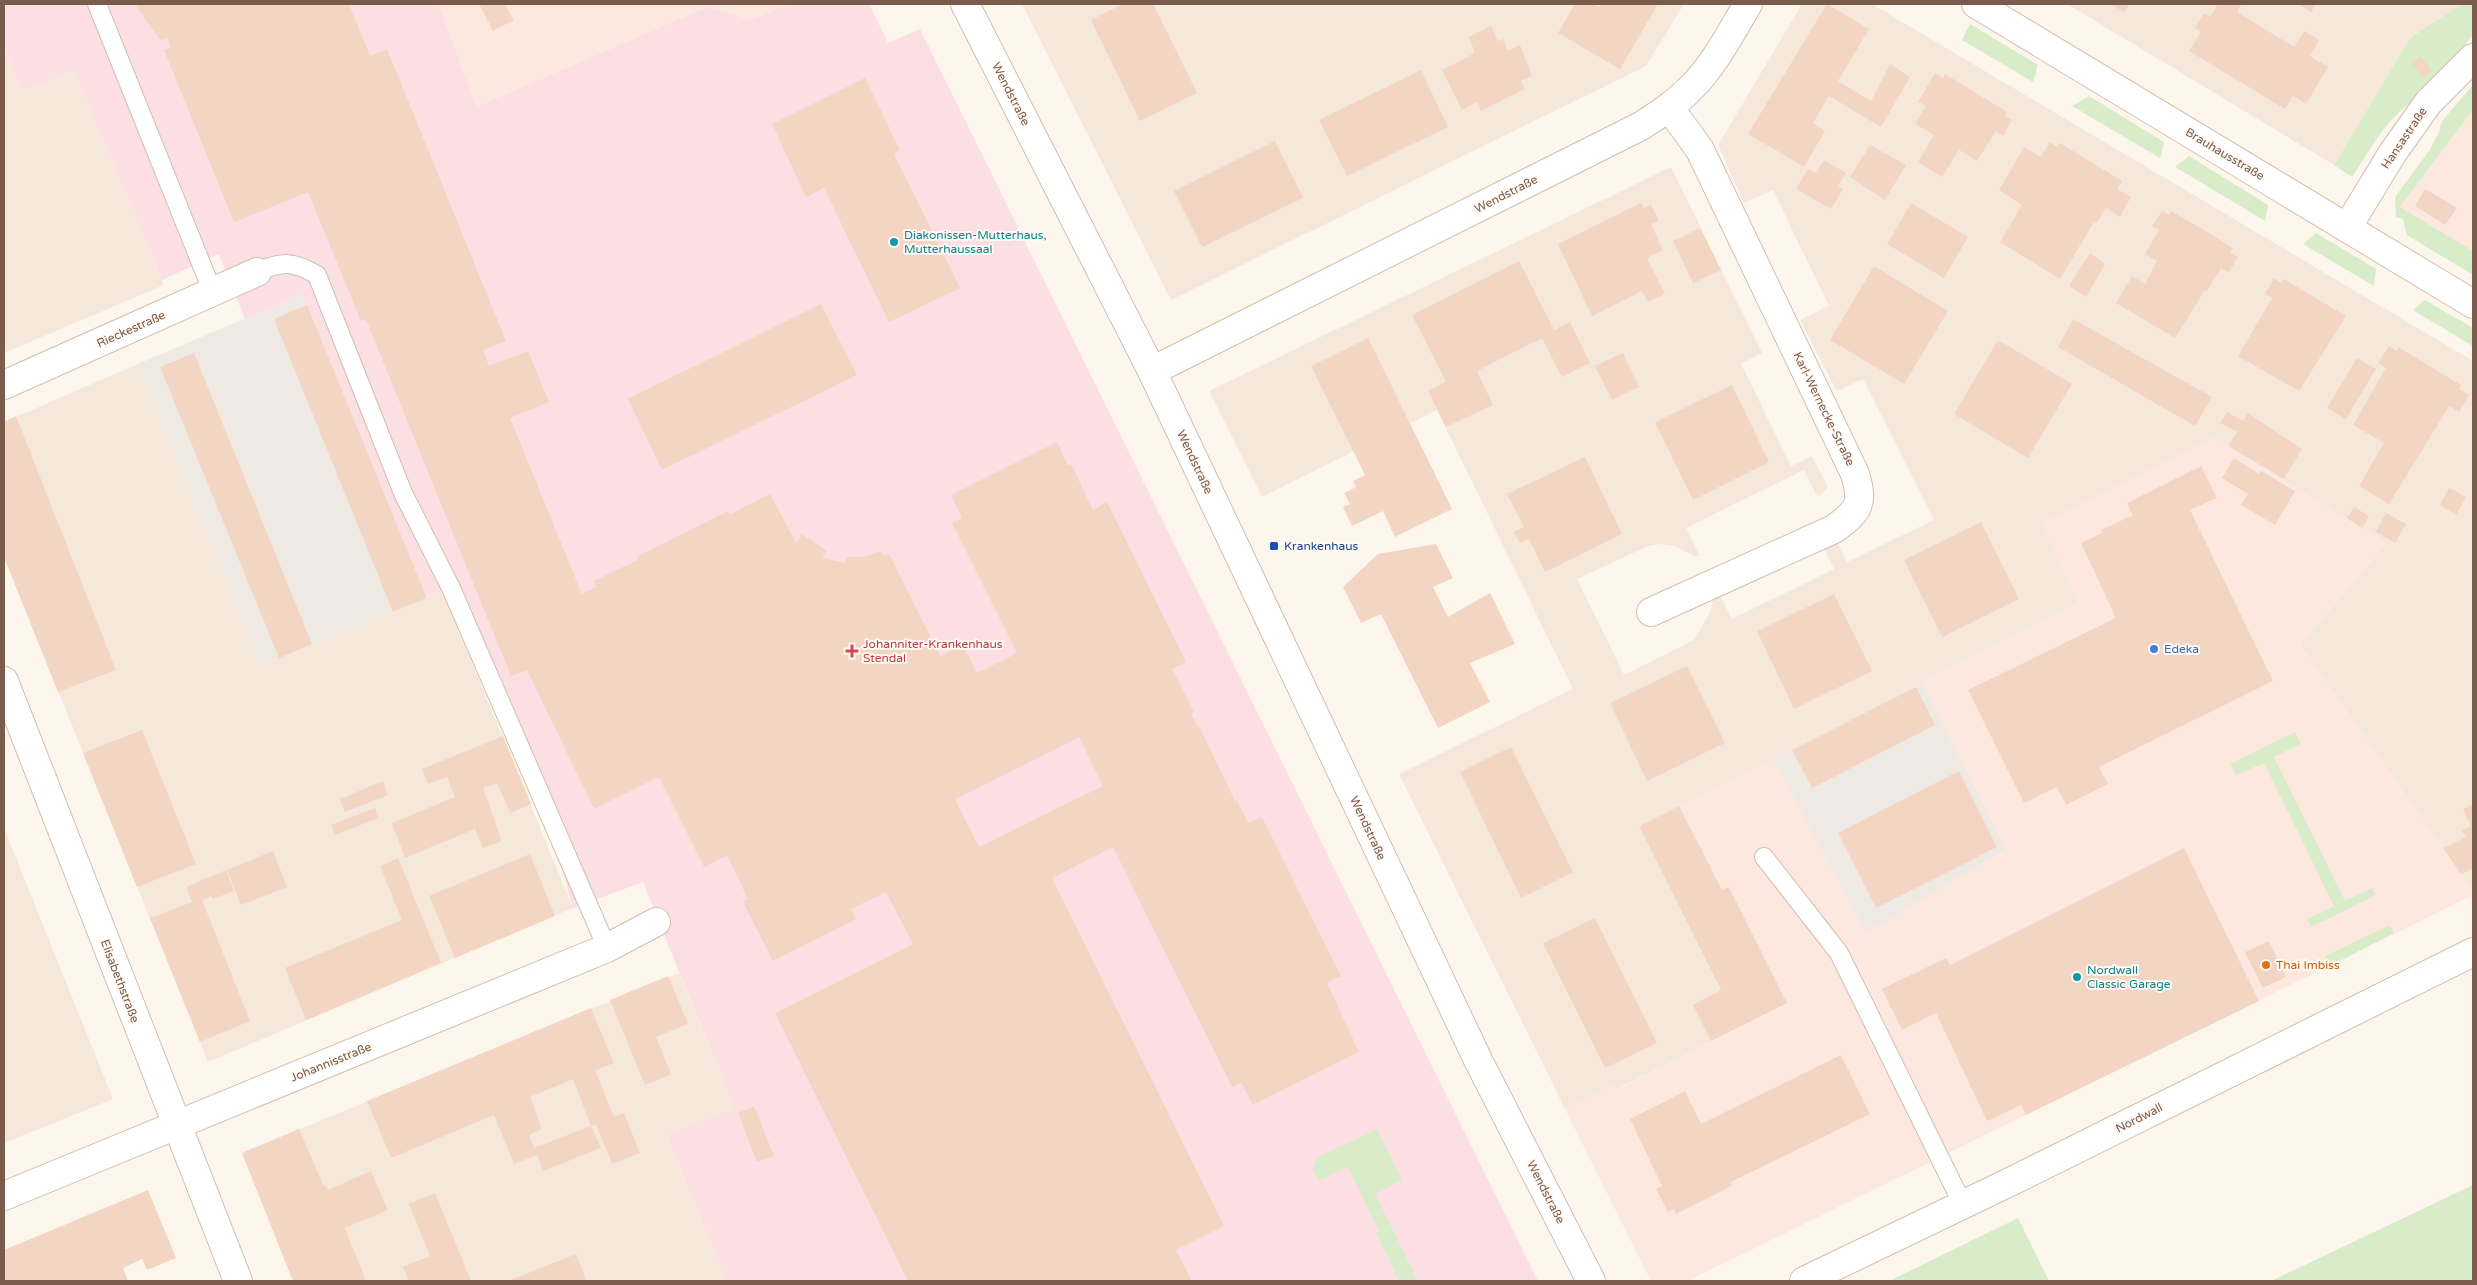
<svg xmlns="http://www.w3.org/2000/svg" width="2477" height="1285" viewBox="0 0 2477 1285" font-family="'Varela Round',sans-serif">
	<rect width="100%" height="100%" fill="#fdf6ec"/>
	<g fill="#f5e8da">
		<path d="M1022,4H1684L1646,66L1171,300Z"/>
		<path d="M1802,4H1872L2473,361V891L2300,645L2386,543L2214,438L2078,603L1922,681L1916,687L1792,750L1639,826L1739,1027L1615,1090L1613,1085L1565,1109L1399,774L1573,689L1437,410L1262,497L1209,391L1671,167L1762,353L1741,364L1791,466L1812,456L1828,487L1818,497L1804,470L1686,528L1699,555L1696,557L1675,546L1661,544L1648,546L1577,579L1624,675L1694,640L1710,612L1713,599L1719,593L1732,619L1834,569L1821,543L1834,536L1847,562L1934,520L1863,379L1837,391L1800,320L1829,306L1773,190L1744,203L1718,145Z"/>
		<path d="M2067,4H2462L2410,38L2334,165Z"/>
		<path d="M4,45L23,92L73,70L164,285L4,353Z"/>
		<path d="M138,364L261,665L442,590L573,908L208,1062L4,557V422Z"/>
		<path d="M4,828L113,1099L4,1143Z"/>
		<path d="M679,973L734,1108L666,1136L726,1281H293L242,1153Z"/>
	</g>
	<g fill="#fde8e0">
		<path d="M439,4H788L752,20L707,7L476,107Z"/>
		<path d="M2473,110V251L2400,207Z"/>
		<path d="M2214,438L2386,543L2300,645L2473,891V895L1688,1281H1651L1565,1109L1613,1085L1616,1090L1739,1027L1639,826L1773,759L1866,933L2006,849L1922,681L2078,603L2041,523Z"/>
	</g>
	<g fill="#efe9e4">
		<path d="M302,294L426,598L261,665L138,364Z"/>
		<path d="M1922,681L2006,849L1866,933L1773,759L1916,687Z"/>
	</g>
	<path fill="#fbdfe3" d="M4,4H439L476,107L707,7L752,20L788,4H869L888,43L920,29L1538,1281H726L666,1135L734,1108L643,882L573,908L536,775L508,706L442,591L426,596L302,294L245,319L219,254L162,280L73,70L23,92L4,45Z"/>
	<g fill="#d8ecc9">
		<path d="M2462,4H2473V35L2421,98C2389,111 2371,150 2352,177L2334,165L2410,38Z"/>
		<path d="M1970,24L2038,65L2033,82L1962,40Z"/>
		<path d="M2473,85V110L2400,207L2473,251V275L2407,235L2403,219L2396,217L2395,197L2429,151L2439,132L2442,121Z"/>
		<path d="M2089,96L2164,142L2160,158L2072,106Z"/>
		<path d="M2189,156L2268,205L2265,221L2175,167Z"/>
		<path d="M2316,233L2376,269L2374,286L2303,244Z"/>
		<path d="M2425,300L2473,328V346L2413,310Z"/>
		<path d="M2295,732L2301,744L2274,757L2345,901L2372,888L2376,895L2311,927L2307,919L2334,906L2264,763L2236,775L2230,764Z"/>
		<path d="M2390,925L2394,933L2330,966L2325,956Z"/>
		<path d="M1377,1129L1402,1180L1375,1194L1418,1281H1399L1376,1233L1379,1231L1348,1167L1319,1181L1313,1169L1317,1158Z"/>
		<path d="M2473,1185V1281H2271Z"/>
		<path d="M2018,1218L2049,1281H1889Z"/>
	</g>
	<g fill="#f3d5c3" fill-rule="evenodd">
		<path d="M135,4H349L370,56L387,49L506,341L483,350L489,366L528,351L549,402L510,418L582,594L597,587L593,581L638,560L637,557L728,511L730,514L770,494L796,543L802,534L827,551L822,558L846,563V557H864L881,551L883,556L889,554L940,656L963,645L977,673L1017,653L952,523L962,518L951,495L1057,442L1068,466L1071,464L1093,510L1107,502L1186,662L1172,669L1194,712L1191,714L1198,727L1199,726L1235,801L1237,800L1248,823L1262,817L1341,976L1327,983L1359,1052L1253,1105L1241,1082L1232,1087L1113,847L1052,878L1224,1226L1176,1250L1192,1281H908L775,1013L913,944L886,892L851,909L856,919L773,961L743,902L748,899L727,855L704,867L659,777L594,809L527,670L511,676L367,322L365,319L361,321L308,192L234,222L164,50L171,48L167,37L160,40ZM1079,737L1103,786L979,847L955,799Z"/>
		<path d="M479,4H505L514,20L493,31Z"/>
		<path d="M1123,4H1153L1197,93L1140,121L1091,20Z"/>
		<path d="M1575,4H1592L1599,7L1601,4H1658L1620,69L1558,33Z"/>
		<path d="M1827,4L1869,29L1838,81L1871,101L1890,64L1910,77L1881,127L1829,96L1813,123L1825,131L1804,167L1748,134Z"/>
		<path d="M2110,4H2130L2124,12Z"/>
		<path d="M2218,4H2242L2237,12L2294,47L2304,31L2319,40L2310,56L2328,67L2306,104L2293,96L2285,109L2189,51L2201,32L2195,28L2204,13L2210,17Z"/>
		<path d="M2298,4H2316L2311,12Z"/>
		<path d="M1491,26L1498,41L1503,39L1508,51L1520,45L1532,76L1521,81L1525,89L1481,111L1477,102L1462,110L1442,70L1475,53L1469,37Z"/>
		<path d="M2420,56L2432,70L2424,77L2411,64Z"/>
		<path d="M1421,70L1448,127L1347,176L1319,120Z"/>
		<path d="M1935,73L1943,78L1945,74L2007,112L2005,116L2012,120L2003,136L1996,131L1977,161L1959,150L1942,177L1918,162L1934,135L1915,124L1926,106L1918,102Z"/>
		<path d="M865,78L900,150L894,154L960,288L889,322L824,188L806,197L772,124Z"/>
		<path d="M1275,141L1303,198L1202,247L1174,191Z"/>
		<path d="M2050,142L2057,147L2060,143L2122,181L2117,189L2131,197L2120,217L2106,208L2096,224L2094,222L2060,279L2000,242L2022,205L1999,190L2024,147L2041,157Z"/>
		<path d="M1870,145L1906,165L1885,200L1850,177Z"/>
		<path d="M1824,160L1846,173L1838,186L1843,189L1831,209L1796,189L1808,169L1816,173Z"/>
		<path d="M2425,189L2457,208L2445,225L2415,206Z"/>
		<path d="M1641,203L1644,208L1651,205L1659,221L1651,224L1663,250L1647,258L1665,294L1648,302L1642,291L1592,316L1558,244Z"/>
		<path d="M1911,203L1968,237L1944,278L1887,244Z"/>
		<path d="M2162,211L2169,215L2171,211L2202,229L2233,248L2230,253L2238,257L2229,272L2221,268L2207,291L2205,290L2175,338L2116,303L2132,276L2145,284L2157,261L2145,254L2159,230L2152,226Z"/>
		<path d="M1700,228L1721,270L1693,283L1673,241Z"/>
		<path d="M2090,253L2105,264L2086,297L2069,286Z"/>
		<path d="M1519,261L1554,330L1570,322L1590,363L1562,377L1542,338L1477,371L1493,405L1446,427L1428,391L1446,382L1412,315Z"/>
		<path d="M1874,266L1948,311L1904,384L1830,340Z"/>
		<path d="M2274,278L2281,283L2284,279L2346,316L2299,391L2238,356L2272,298L2265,294Z"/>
		<path d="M821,304L857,375L662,470L628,399Z"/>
		<path d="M307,305L426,596V598L393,612L274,319Z"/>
		<path d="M2073,319L2212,397L2195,426L2058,347Z"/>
		<path d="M1368,338L1452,509L1395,537L1383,511L1352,526L1343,507L1350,504L1344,493L1356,487L1353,481L1365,475L1311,366Z"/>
		<path d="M1998,340L2072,384L2028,458L1954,414Z"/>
		<path d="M2389,346L2397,351L2398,347L2461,385L2459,389L2469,395L2459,412L2449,406L2389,504L2359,486L2384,443L2353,425L2386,368L2378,363Z"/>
		<path d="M194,353L312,644L279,658L160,367Z"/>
		<path d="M1623,353L1639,387L1612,400L1595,366Z"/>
		<path d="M2357,358L2376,369L2346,419L2327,408Z"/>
		<path d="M1732,385L1769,462L1693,500L1655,422Z"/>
		<path d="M2227,412L2243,421L2248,413L2302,449L2284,479L2228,446L2237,432L2220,423Z"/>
		<path d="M16,416L116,670L58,692L4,557V422Z"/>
		<path d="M1585,457L1622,534L1545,572L1529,539L1520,543L1514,532L1524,527L1507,494Z"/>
		<path d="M2234,458L2259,474L2261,471L2295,491L2275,525L2241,505L2248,494L2222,478Z"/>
		<path d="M2201,466L2217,498L2190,510L2273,681L2099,767L2108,784L2066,805L2057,787L2024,803L1968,690L2116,618L2081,543L2102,533L2101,530L2133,515L2127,503Z"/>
		<path d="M2449,488L2466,497L2456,515L2440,505Z"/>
		<path d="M2354,507L2369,516L2362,528L2347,518Z"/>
		<path d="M2386,513L2406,524L2395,543L2376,532Z"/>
		<path d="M1981,522L2019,599L1942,637L1904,560Z"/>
		<path d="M1436,544L1453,578L1433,587L1448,617L1490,593L1515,644L1470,663L1490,702L1438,728L1381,614L1361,623L1343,587L1378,554Z"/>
		<path d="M1834,594L1872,671L1794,709L1757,631Z"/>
		<path d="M1687,666L1725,743L1647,781L1610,703Z"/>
		<path d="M1916,687L1935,725L1812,788L1792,750Z"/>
		<path d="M142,730L196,864L137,887L83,753Z"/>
		<path d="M503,736L531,804L510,813L497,783L483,788L502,841L483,848L475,829L405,858L392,823L455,797L447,777L428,784L422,769Z"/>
		<path d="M1511,747L1573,872L1521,898L1460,772Z"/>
		<path d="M1959,771L1997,847L1876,908L1838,833Z"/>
		<path d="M383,781L388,795L345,812L340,799Z"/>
		<path d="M2473,804V868L2461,874L2443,848L2466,837L2462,831L2471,826L2463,809Z"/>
		<path d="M1679,806L1722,890L1729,887L1787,1003L1711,1041L1693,1005L1721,990L1639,826Z"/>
		<path d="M375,808L378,818L335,835L331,825Z"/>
		<path d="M2184,848L2259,1001L2026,1115L2021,1105L1987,1121L1936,1013L1902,1030L1882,989L1946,958L1950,965Z"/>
		<path d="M273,851L287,887L241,905L227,870Z"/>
		<path d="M530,854L555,916L455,958L429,896Z"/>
		<path d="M398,858L441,963L306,1020L285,968L402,920L380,866Z"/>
		<path d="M226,870L234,891L213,899L212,896L202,900L250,1021L200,1042L150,918L192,902L186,887Z"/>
		<path d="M1595,918L1657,1043L1605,1068L1543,943Z"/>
		<path d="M2269,941L2286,977L2263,988L2245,952Z"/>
		<path d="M668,976L688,1024L656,1037L671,1074L645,1085L610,1000Z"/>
		<path d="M591,1008L614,1063L595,1070L614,1117L624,1113L640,1153L612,1164L596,1124L591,1126L601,1148L543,1171L537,1155L514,1164L494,1115L391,1158L367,1101ZM573,1079L591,1126L534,1148L529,1135L542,1129L530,1097Z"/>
		<path d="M1841,1055L1870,1114L1731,1182L1732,1186L1676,1214L1674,1209L1668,1212L1656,1189L1662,1186L1630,1119L1685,1091L1701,1124Z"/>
		<path d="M754,1106L774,1156L757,1162L738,1113Z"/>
		<path d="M299,1129L323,1185H325L328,1190L371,1171L388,1210L345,1228L366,1281H293L242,1153Z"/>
		<path d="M148,1190L176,1258L147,1270L142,1259L123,1268L128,1281H4V1250Z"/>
		<path d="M435,1193L471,1281H409L403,1267L430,1256L409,1204Z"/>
		<path d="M576,1254L586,1279L579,1281H508Z"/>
	</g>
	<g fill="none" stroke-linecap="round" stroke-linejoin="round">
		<g stroke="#d1beb0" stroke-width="20">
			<g id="service">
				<path d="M97,4L213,293"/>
				<path d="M257,272C283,261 293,261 317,275L403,493L451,588L607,948"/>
				<path d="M1764,857L1839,953L1963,1205"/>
			</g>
		</g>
		<g stroke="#d1beb0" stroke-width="30">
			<g id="minor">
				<path d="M965,4L1152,371L1478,1060L1591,1281"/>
				<path d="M1976,4L2473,304"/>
				<path d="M2347,228L2392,154L2428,103L2473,58"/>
				<path d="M1152,371L1641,126C1658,115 1675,104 1690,89C1714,66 1731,32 1748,4"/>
				<path d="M4,385L257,272"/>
				<path d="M1651,612L1834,529C1859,511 1864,504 1855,474L1700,150L1669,107"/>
				<path d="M4,681L238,1281"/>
				<path d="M4,1196L607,948L656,922"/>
				<path d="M1804,1281L2010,1182L2473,952"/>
			</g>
		</g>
		<use href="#service" stroke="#fff" stroke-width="18"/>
		<use href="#minor" stroke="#fff" stroke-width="28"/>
	</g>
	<g fill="#0f9aa8" stroke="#fffaf3" stroke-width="2">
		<circle cx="894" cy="242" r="5"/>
		<circle cx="2077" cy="977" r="5"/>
	</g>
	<rect fill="#1a4fb4" stroke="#fffaf3" stroke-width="2" x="1269" y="541" width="10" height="10" rx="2.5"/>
	<circle fill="#3f7fe0" stroke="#fffaf3" stroke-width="2" cx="2154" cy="649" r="5"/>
	<path fill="#e0444e" stroke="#fffaf3" stroke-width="2" d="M849.5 643.5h5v5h5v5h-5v5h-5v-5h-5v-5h5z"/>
	<circle fill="#e8710a" stroke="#fffaf3" stroke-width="2" cx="2266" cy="965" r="5"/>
	<g text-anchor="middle" stroke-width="4" stroke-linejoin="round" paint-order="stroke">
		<g font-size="12" fill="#7a5c4d" stroke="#fffaf3">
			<text transform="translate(1011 94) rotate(63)" y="4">Wendstraße</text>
			<text transform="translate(2404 138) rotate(-56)" y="4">Hansastraße</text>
			<text transform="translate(2225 154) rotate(31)" y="4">Brauhausstraße</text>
			<text transform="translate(1506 194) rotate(-27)" y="4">Wendstraße</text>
			<text transform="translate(131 329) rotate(-24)" y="4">Rieckestraße</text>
			<text transform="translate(1824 409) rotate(64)" y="4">Karl-Wernecke-Straße</text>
			<text transform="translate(1195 462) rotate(65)" y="4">Wendstraße</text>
			<text transform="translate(1368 828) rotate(65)" y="4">Wendstraße</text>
			<text transform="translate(120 981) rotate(69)" y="4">Elisabethstraße</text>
			<text transform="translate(331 1062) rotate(-22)" y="4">Johannisstraße</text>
			<text transform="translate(2139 1118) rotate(-27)" y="4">Nordwall</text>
			<text transform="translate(1546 1192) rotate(63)" y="4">Wendstraße</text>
		</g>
		<g font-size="12" fill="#0d838f" stroke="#fffaf3" text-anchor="start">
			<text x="904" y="239">Diakonissen-Mutterhaus,<tspan x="904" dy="14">Mutterhaussaal</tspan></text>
			<text x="2087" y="974">Nordwall<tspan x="2087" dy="14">Classic Garage</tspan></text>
		</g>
		<g font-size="12" fill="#164399" stroke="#fffaf3" text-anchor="start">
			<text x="1284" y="550">Krankenhaus</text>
		</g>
		<g font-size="12" fill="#be3a42" stroke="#fffaf3" text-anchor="start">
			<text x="863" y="648">Johanniter-Krankenhaus<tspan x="863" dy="14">Stendal</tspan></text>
		</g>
		<g font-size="12" fill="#366cbe" stroke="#fffaf3" text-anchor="start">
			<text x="2164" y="653">Edeka</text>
		</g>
		<g font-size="12" fill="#c56008" stroke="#fffaf3" text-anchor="start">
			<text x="2276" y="969">Thai Imbiss</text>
		</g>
	</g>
	<rect width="2477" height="1285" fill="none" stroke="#7a5c4d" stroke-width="10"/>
</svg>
